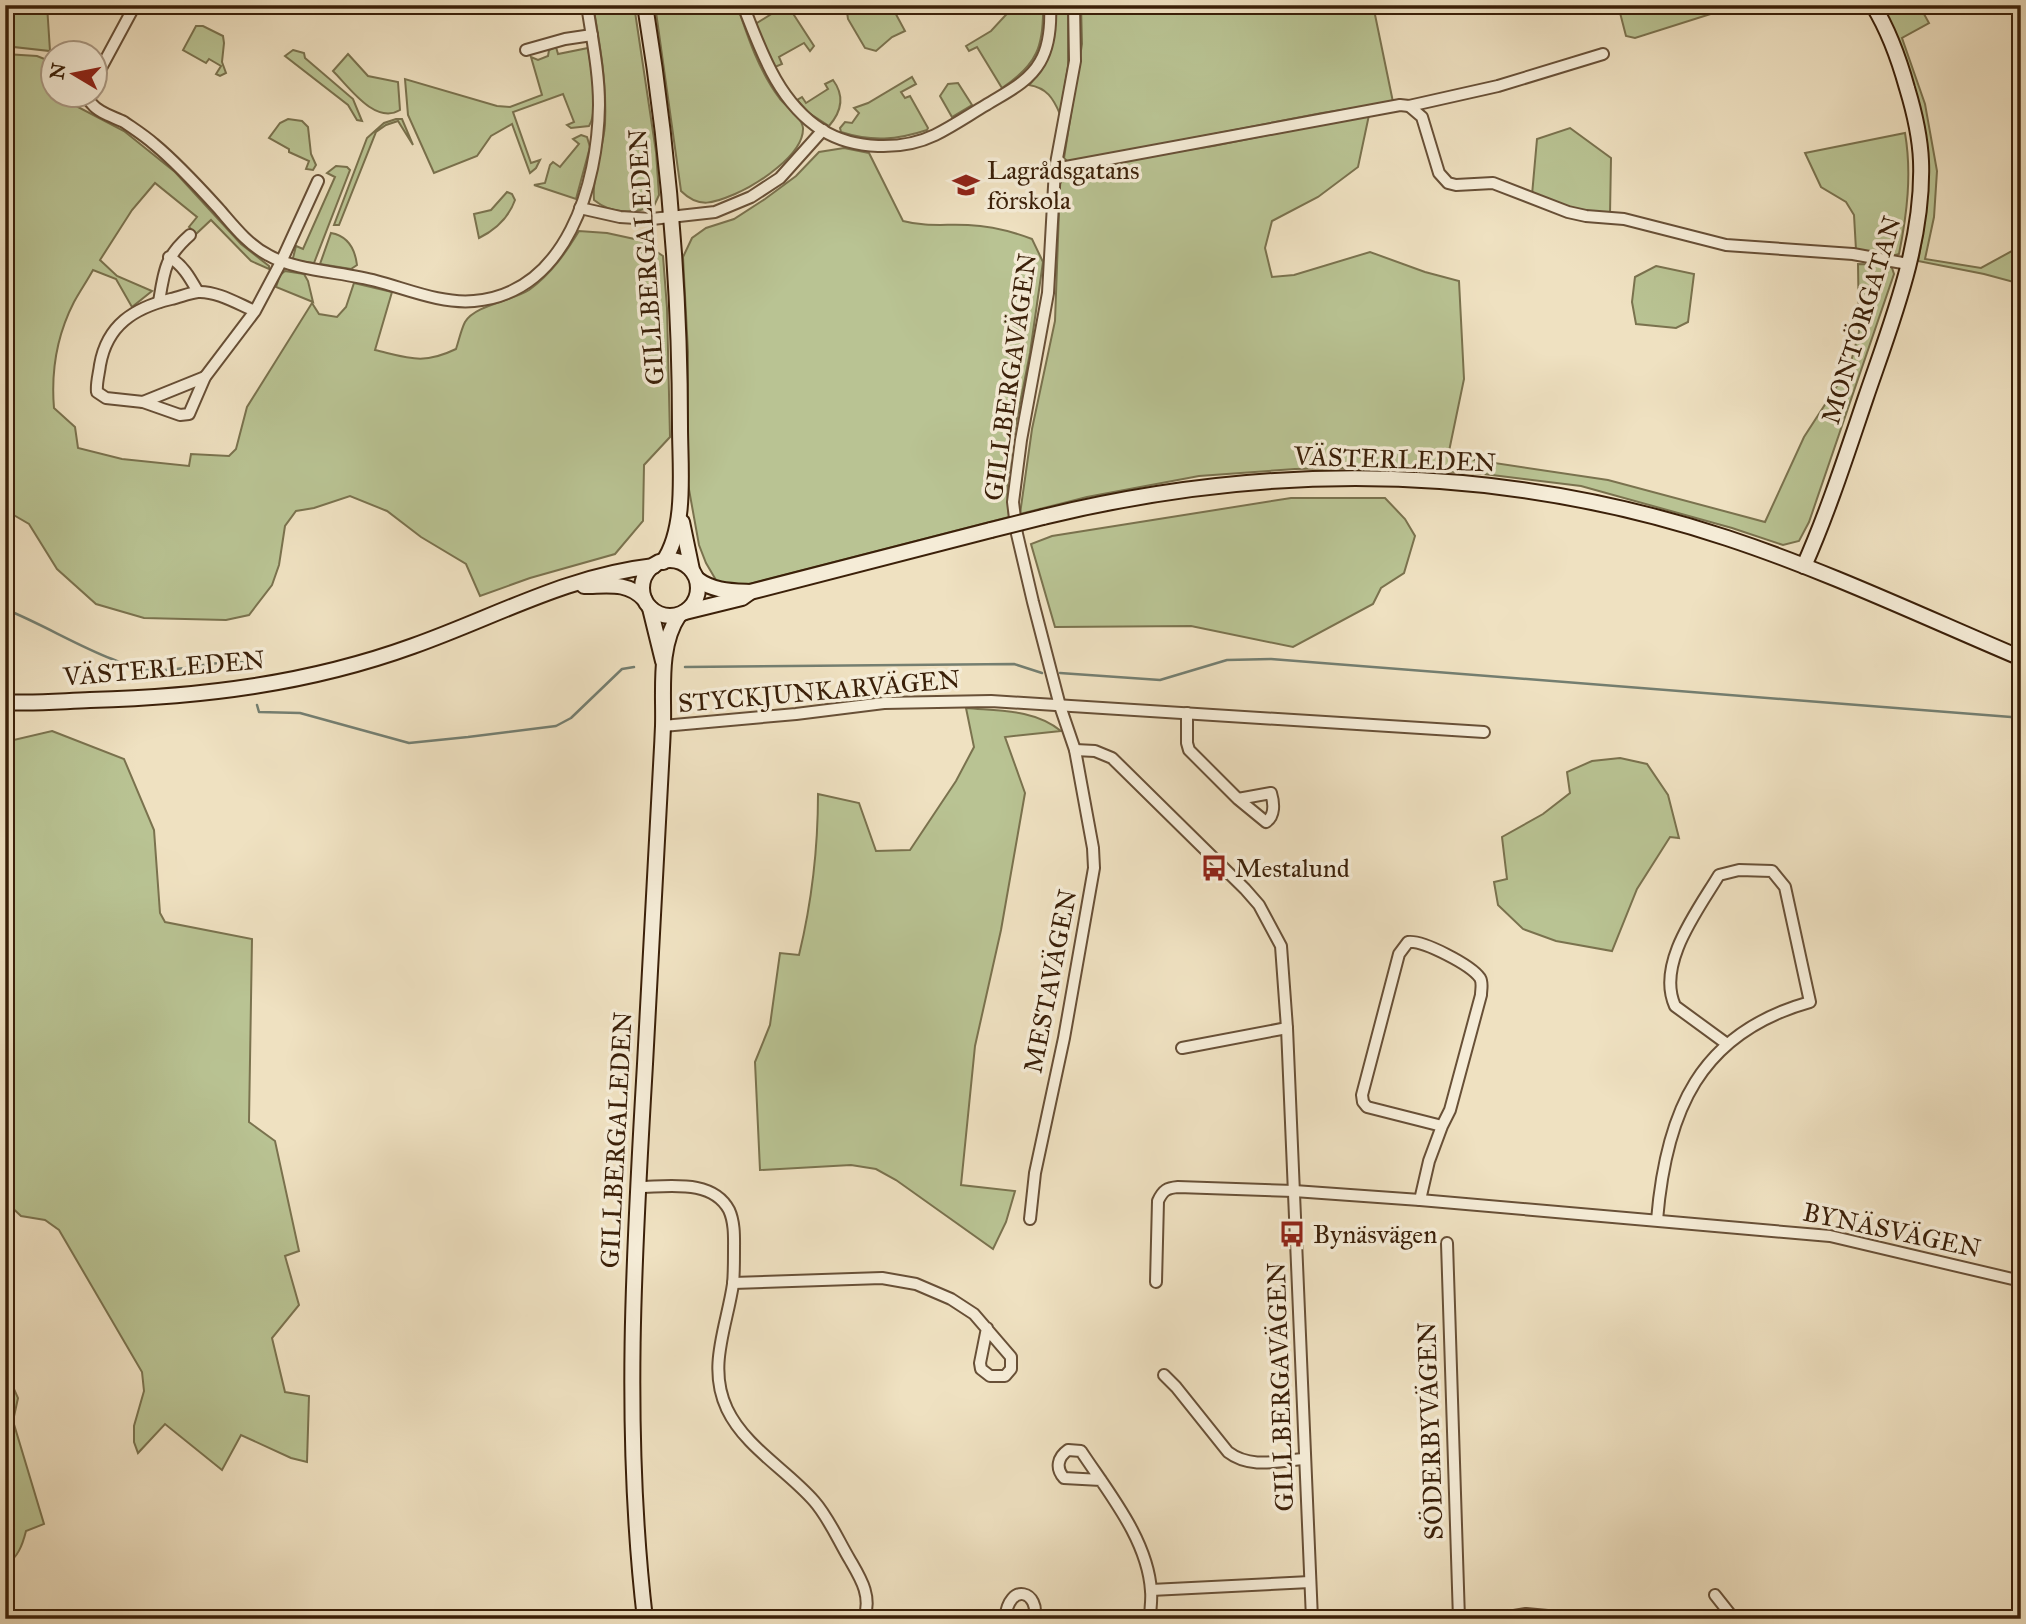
<svg xmlns="http://www.w3.org/2000/svg" width="2026" height="1624" viewBox="0 0 2026 1624" font-family="'IM FELL Great Primer',serif">
	<rect width="100%" height="100%" fill="#efe1c1"/>
	<filter id="stains"><feTurbulence type="fractalNoise" baseFrequency=".00286" numOctaves="4"/><feColorMatrix values="0 0 0 0 .2 0 0 0 0 .09 0 0 0 0 .02 0 0 0 .5 -.17"/></filter>
	<radialGradient id="worn" r=".72"><stop offset=".6" stop-color="#630" stop-opacity="0"/><stop offset="1" stop-color="#630" stop-opacity=".3"/></radialGradient>
	<g fill="#b9c393" stroke="#7a724e" stroke-width="2">
		<path d="M5,5H47L50,51L5,46Z"/>
		<path d="M593,5H634L656,152L659,195L654,206C634,214 611,214 594,200C592,175 603,150 605,125C607,84 600,45 593,5Z"/>
		<path d="M655,5H737C748,38 759,71 780,99C787,107 802,117 803,128C804,155 756,185 735,194C714,203 699,209 681,191Z"/>
		<path d="M854,5H891L905,31L892,37L876,51L865,48L848,19L847,12Z"/>
		<path d="M1015,5H1043C1044,46 1037,65 1002,88L977,47L969,51L966,46L991,31Z"/>
		<path d="M1056,5H1068V67L1060,114C1053,98 1047,88 1029,85C1053,61 1056,37 1056,5Z"/>
		<path d="M1081,5H1373L1393,102L1322,113L1068,162L1064,158L1082,44Z"/>
		<path d="M1618,5H1739L1635,38L1626,36Z"/>
		<path d="M1882,5H1919L1929,23L1902,38L1925,104L1937,171L1934,217L1925,259L1981,268L2021,246V284L1984,274L1918,261C1938,166 1925,92 1882,5Z"/>
		<path d="M786,9L792,12L814,46L810,51L804,43L779,57L782,64L775,67L756,26L757,23L778,10Z"/>
		<path d="M196,26H203L223,36L224,43L222,62L226,73L220,76L216,74L221,66L209,59L206,63L183,50Z"/>
		<path d="M556,47L558,54L588,48C591,66 599,112 589,126L571,128L567,125L574,122L563,94L513,112L531,163L540,160L536,168L530,173L512,124L491,136L477,156L434,173L408,115L405,79L497,106L510,107L542,95L531,57L538,60L548,56L549,50Z"/>
		<path d="M293,50L304,53L305,58L353,99L362,121L357,120L348,105L285,56Z"/>
		<path d="M5,54L37,56L52,62V94L80,95L76,106L124,131L175,172L241,244L269,266V269L251,261L211,220L196,234L189,227L197,217L155,183L132,210L100,260L117,276L152,291L132,307L116,279L93,270C87,281 80,291 74,302C57,335 51,372 54,408L75,427L78,448L122,459L189,466L191,454L229,456L236,449L247,407L312,303L319,314L337,317L346,307L354,283L392,292L375,350C409,358 423,365 456,349C459,340 461,330 465,322C475,305 512,301 529,290C551,274 565,254 579,231L607,233L639,240L663,256L667,308L670,437L644,465L643,521L615,554L530,578L480,596L466,564L421,537L387,511L350,496L314,508L296,511L285,526L279,565L272,585L249,615L226,620L144,618L96,604L57,569L29,524L5,510Z"/>
		<path d="M348,54L368,76L398,82L400,110C375,125 349,87 333,71Z"/>
		<path d="M912,77L916,84L901,92L905,98L910,96L928,128L927,130C897,140 872,142 841,132L840,128L845,122L852,123L859,113L854,108L868,103Z"/>
		<path d="M833,80C845,96 842,111 829,126L809,113L797,100L802,97L806,103L828,89L825,84Z"/>
		<path d="M958,83L972,105L952,117L940,96L948,84Z"/>
		<path d="M1369,115L1358,167L1318,197L1272,221L1265,248L1272,277L1294,275L1370,252L1425,272L1459,281L1464,379L1448,456L1608,480L1765,522L1804,437L1837,386L1852,358L1859,332L1858,264L1891,265L1894,274L1809,522L1799,541L1783,545L1732,528L1581,486L1484,474L1383,467L1295,469L1199,476L1087,497L1020,514L1032,429L1055,321L1060,184L1066,171L1122,160L1213,146Z"/>
		<path d="M288,119L302,121L308,127L311,154L316,165L313,170L306,169L309,161L289,152V149L269,138L280,123Z"/>
		<path d="M396,119H402L413,145L398,121L386,125L376,132L339,225H334L367,138L384,123Z"/>
		<path d="M1570,128L1611,158L1610,214L1586,212L1532,195L1537,139Z"/>
		<path d="M1905,133C1912,174 1907,214 1899,254L1892,256L1856,250L1854,215L1846,202L1821,187L1805,153Z"/>
		<path d="M581,135L587,137L590,147L576,199L534,185L545,183L550,165L553,162L560,167L579,144L573,139Z"/>
		<path d="M844,148L869,153L903,221C925,227 945,224 968,225C991,226 1011,231 1032,239L1043,262L1030,353L1012,444L1007,490L1009,517L750,584L717,586L716,580L706,563L699,545L688,484V352L683,257L692,238L706,228L734,219L765,199L796,176L819,152Z"/>
		<path d="M336,166L347,167L350,170L314,263L297,261L293,258L296,246L303,249L335,177L327,173Z"/>
		<path d="M507,192L512,194L515,200C509,217 495,230 479,238L474,214L491,210Z"/>
		<path d="M331,233C348,236 355,249 357,265L351,269L320,264Z"/>
		<path d="M1656,266L1694,274L1688,322L1676,328L1636,324L1632,302L1635,277Z"/>
		<path d="M285,271L304,274L308,281L313,302L276,287L280,275Z"/>
		<path d="M1291,498H1385L1405,519L1415,536L1404,573L1381,588L1373,604L1293,647L1191,626L1055,627L1031,544L1052,536Z"/>
		<path d="M966,708C999,711 1034,709 1061,731L1005,737L1025,793L1001,930L975,1046L961,1185L1015,1191L1006,1222L993,1249L896,1180L876,1169L851,1165L760,1170L755,1062L770,1025L780,953L799,955C812,901 818,849 818,794L859,803L876,851L910,850L956,781L974,747Z"/>
		<path d="M52,731L124,759L154,830L160,913L165,922L252,939L249,1122L275,1141L299,1251L285,1256L299,1305L272,1338L285,1392L309,1396L307,1462L291,1458L241,1435L222,1470L165,1424L138,1453L134,1442V1426L144,1391L142,1372L59,1230L45,1220L21,1216L5,1201V742Z"/>
		<path d="M1620,758L1647,764L1668,795L1679,838L1670,837L1637,889L1612,951L1556,941L1523,929L1498,905L1494,882L1507,879L1502,837L1543,814L1570,793L1567,772L1592,761Z"/>
		<path d="M5,1385L14,1389L18,1398L13,1421L44,1524L26,1531C22,1547 18,1556 5,1567Z"/>
	</g>
	<g fill="none" stroke-linecap="round" stroke-linejoin="round">
		<g stroke="#747e70" stroke-width="2.5">
			<path d="M5,609C42,624 76,645 112,659C123,664 136,669 148,670C182,673 217,658 250,663L252,669"/>
			<path d="M685,667L1014,664L1042,673"/>
			<path d="M1060,673L1160,680L1227,660L1271,659L2011,717L2021,724"/>
			<path d="M257,705L259,712L300,713L409,743L468,737L556,726L571,718L622,669L634,667"/>
		</g>
		<g stroke="#685037" stroke-width="14">
			<g id="street">
				<path d="M743,5C761,51 778,102 822,130C854,150 902,151 935,135C953,126 969,115 986,105C1005,93 1028,83 1040,62C1050,45 1051,25 1050,5"/>
				<path d="M526,50L565,39L592,35"/>
				<path d="M94,81L135,5"/>
				<path d="M90,94C89,100 88,100 92,104C99,113 114,117 124,122C134,129 145,136 154,144C177,163 198,186 218,208C233,225 247,244 268,255C295,271 344,272 376,281C407,289 441,304 474,301C567,293 598,184 599,105C599,71 592,39 587,5"/>
				<path d="M1409,106L1422,117L1439,173L1448,183L1456,185L1493,183L1568,212L1586,216L1624,219L1726,245L1853,254L1908,264"/>
				<path d="M1055,169L1400,105L1409,106L1498,86L1603,54"/>
				<path d="M580,208L620,217L652,219L715,212L751,197L780,178L823,130"/>
				<path d="M169,257C183,265 190,278 198,292"/>
				<path d="M159,302C164,270 165,257 190,235"/>
				<path d="M255,311C238,304 217,291 198,292C189,293 180,297 171,299C134,308 107,325 100,365C99,374 96,383 97,392L106,398L143,402L180,415L189,414L205,377L255,311L281,262L318,181"/>
				<path d="M143,402L205,377"/>
				<path d="M1187,713V743L1189,750L1238,799L1266,822C1275,816 1274,803 1271,793L1238,799"/>
				<path d="M663,726L796,714L884,703L991,701L1484,732"/>
				<path d="M1075,750L1095,751L1112,758L1245,889L1259,905L1281,946L1287,1028L1312,1619"/>
				<path d="M1182,1048L1287,1028"/>
				<path d="M637,1187C667,1187 712,1178 729,1210C735,1223 734,1239 734,1252C734,1263 734,1274 733,1284C727,1326 707,1367 727,1409C745,1447 787,1470 814,1501C829,1518 838,1540 850,1560C861,1579 872,1596 864,1619"/>
				<path d="M1420,1200L1429,1161L1442,1126L1367,1107L1363,1102L1362,1095L1399,954L1408,942C1423,940 1471,965 1480,978C1483,983 1481,989 1481,995L1450,1110L1442,1126"/>
				<path d="M1030,1219L1035,1173L1064,1038L1094,868L1093,848L1075,750L1060,706L1033,602L1017,534L1013,502L1021,440L1048,293L1055,169L1075,61L1074,5"/>
				<path d="M1657,1220C1666,1112 1699,1033 1810,1002L1785,887L1772,871L1739,870L1719,875C1698,910 1656,964 1675,1006L1727,1044"/>
				<path d="M1447,1243L1459,1619"/>
				<path d="M1156,1282L1158,1201C1163,1190 1167,1188 1178,1187L1294,1191L1420,1200L1830,1236L2021,1281"/>
				<path d="M733,1283L882,1278L916,1284L951,1299L974,1314L1011,1357V1369L1005,1376H990L981,1369L980,1363L987,1328"/>
				<path d="M1164,1375L1176,1387L1228,1452C1250,1469 1278,1461 1304,1459"/>
				<path d="M1101,1480L1064,1478C1055,1468 1058,1457 1068,1450L1081,1451C1108,1492 1148,1540 1151,1591C1152,1600 1150,1610 1150,1619"/>
				<path d="M1151,1590L1310,1582"/>
				<path d="M1715,1595L1734,1619"/>
				<path d="M1005,1619C1009,1580 1041,1592 1034,1619"/>
				<path d="M1496,1619L1526,1614L1580,1619"/>
			</g>
		</g>
		<g stroke="#3b2009" stroke-width="18">
			<g id="secondary">
				<path d="M645,5C668,145 680,286 680,427C680,468 687,528 663,562"/>
				<path d="M1043,517C1272,461 1503,464 1727,538C1827,571 1924,617 2021,658"/>
				<path d="M682,522L692,570"/>
				<circle cx="670" cy="588" r="28"/>
				<path d="M1804,566C1828,512 1847,453 1866,397C1892,321 1924,242 1921,161C1920,136 1914,111 1907,88C1899,59 1889,31 1873,5"/>
				<path d="M697,579C713,591 730,591 750,592L991,530"/>
				<path d="M584,586C607,586 627,581 644,599"/>
				<path d="M650,608L663,661"/>
				<path d="M685,612L742,598L749,593"/>
				<path d="M5,702C33,704 62,701 90,700C201,697 308,684 413,646C495,617 566,576 654,566"/>
				<path d="M645,1619C623,1433 634,1250 645,1064C652,952 658,839 663,726C664,690 658,646 679,615"/>
			</g>
		</g>
		<use href="#street" stroke="#f5ecd7" stroke-width="10"/>
		<use href="#secondary" stroke="#f5ecd7" stroke-width="14"/>
		<g stroke="#3b2009" stroke-width="18" stroke-linecap="butt">
			<path id="secondary-bridge" d="M991,530L1043,517"/>
		</g>
		<use href="#secondary-bridge" stroke="#f5ecd7" stroke-width="14"/>
	</g>
	<defs>
		<g id="school-bare" transform="scale(2.1)"><path d="M0-5L7-2L0 1L-7-2ZM-4 1L0 2.5L4 1V4Q0 6-4 4Z" fill="#8f2418" stroke="#f5ecd7" stroke-width="2.5" paint-order="stroke"/></g>
		<g id="bus-bare" transform="scale(2.1)"><path d="M-5-6H5V4H4V6H2V4H-2V6H-4V4H-5ZM-3.5-4V0h7V-4ZM-3.5 1.2v1.5H-2V1.2ZM2 1.2v1.5H3.5V1.2Z" fill="#8f2418" stroke="#f5ecd7" stroke-width="2.5" paint-order="stroke"/></g>
	</defs>
	<g fill-rule="evenodd">
		<use href="#school-bare" x="966" y="185"/>
		<use href="#bus-bare" x="1214" y="868"/>
		<use href="#bus-bare" x="1292" y="1234"/>
	</g>
	<g text-anchor="middle" stroke-width="7" stroke-linejoin="round" paint-order="stroke">
		<g font-size="26" fill="#3b2009" stroke="#f5ecd7" text-anchor="start">
			<text x="987" y="179">Lagrådsgatans<tspan x="987" dy="30">förskola</tspan></text>
			<text x="1235" y="877">Mestalund</text>
			<text x="1313" y="1243">Bynäsvägen</text>
		</g>
		<g font-size="26" fill="#3b2009" stroke="#f5ecd7">
			<text transform="translate(646 257) rotate(-94)" y="9">GILLBERGALEDEN</text>
			<text transform="translate(1861 320) rotate(-73)" y="9">MONTÖRGATAN</text>
			<text transform="translate(1010 377) rotate(-82)" y="9">GILLBERGAVÄGEN</text>
			<text transform="translate(1395 459) rotate(2)" y="9">VÄSTERLEDEN</text>
			<text transform="translate(164 668) rotate(-5)" y="9">VÄSTERLEDEN</text>
			<text transform="translate(819 691) rotate(-5)" y="9">STYCKJUNKARVÄGEN</text>
			<text transform="translate(1050 981) rotate(-79)" y="9">MESTAVÄGEN</text>
			<text transform="translate(616 1140) rotate(-87)" y="9">GILLBERGALEDEN</text>
			<text transform="translate(1892 1230) rotate(12)" y="9">BYNÄSVÄGEN</text>
			<text transform="translate(1280 1387) rotate(-92)" y="9">GILLBERGAVÄGEN</text>
			<text transform="translate(1430 1431) rotate(-92)" y="9">SÖDERBYVÄGEN</text>
		</g>
	</g>
	<rect width="2026" height="1624" fill="none" stroke="#efe1c1" stroke-width="28"/>
	<rect x="7" y="7" width="2012" height="1610" fill="none" stroke="#3b2009" stroke-width="3.5"/>
	<rect x="14" y="14" width="1998" height="1596" fill="none" stroke="#3b2009" stroke-width="2"/>
	<g transform="translate(74 74) rotate(280)"><circle r="33" fill="#f5ecd7" stroke="#ab9a85" stroke-width="2"/>
	<path d="M0-5L12 26L0 18L-12 26Z" fill="#8f2418"/>
	<text y="-10" font-size="19" font-weight="bold" text-anchor="middle" fill="#3b2009">N</text>
	</g>
	<rect width="100%" height="100%" filter="url(#stains)"/>
	<rect width="100%" height="100%" fill="url(#worn)"/>
</svg>
